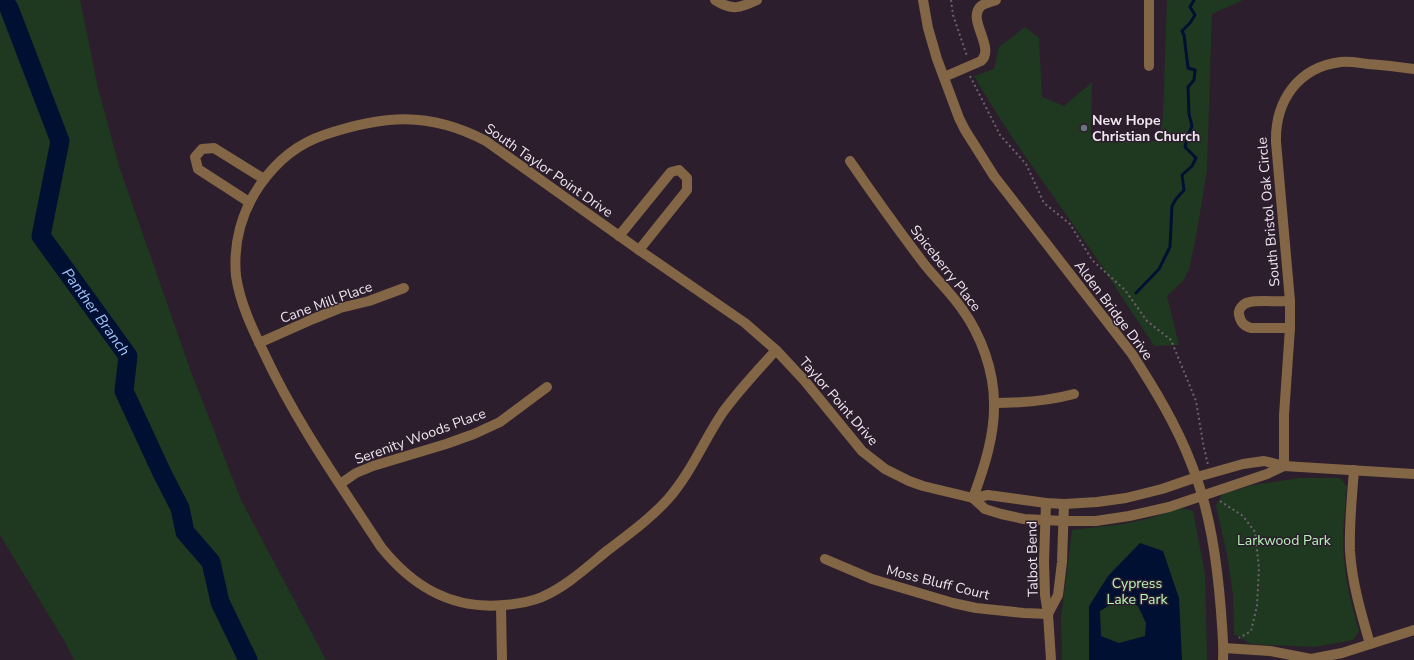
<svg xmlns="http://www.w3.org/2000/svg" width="1414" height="660" viewBox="0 0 1414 660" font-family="'Nunito Sans',sans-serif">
	<rect width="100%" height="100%" fill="#2c1e2c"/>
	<g fill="#1f3920">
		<path d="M0,0H80L98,88L119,166L190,369L241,500L326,660H74L65,642L0,535Z"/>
		<path d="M1167,0H1243L1212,14L1207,170L1196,237L1189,269L1183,281L1167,296L1179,345L1154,346C1133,314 1112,282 1091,250C1051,192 1009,137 974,76L994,69L999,47L1025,27L1039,38L1042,97L1064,106L1092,82L1091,139L1159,141L1163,116Z"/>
		<path d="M1300,478H1340L1347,487C1345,510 1342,534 1344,558C1346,583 1352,607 1359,631L1353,640L1315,647L1251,644L1234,634L1233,595L1227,554L1216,505L1223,494L1253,485Z"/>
		<path d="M1181,508L1193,511L1205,574L1207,660H1062L1061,618L1072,530L1123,524L1151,518Z"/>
	</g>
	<path fill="#001033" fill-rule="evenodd" d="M1140,543L1163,551L1179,598L1182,660H1089V606L1108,576ZM1120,599L1138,606L1146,623L1145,636L1119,643L1101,636L1100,611Z"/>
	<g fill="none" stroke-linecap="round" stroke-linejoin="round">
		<path stroke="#001033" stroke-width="3" d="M1136,293L1159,269L1170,247L1172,206L1176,199L1184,190L1182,175L1192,166L1196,158L1185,147L1187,138L1192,126L1189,114L1188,87L1194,80L1195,70L1188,68L1184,35L1182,31L1190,23L1195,15L1190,7L1194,0"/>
		<path stroke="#001033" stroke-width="19" id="s1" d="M3,0L9,8L60,141L41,236L128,356L124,391L162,473L180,508L185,532L211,562L220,602L248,660"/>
		<g stroke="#6e626e" stroke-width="2" stroke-dasharray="2 3" stroke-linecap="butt">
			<path d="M951,0L953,15L967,56"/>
			<path d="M970,76L1000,135L1026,164L1044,203L1070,224L1092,260L1125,290L1147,321L1171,340L1196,401L1203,443L1208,465"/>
			<path d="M1220,501L1243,516L1255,532L1259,568L1257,606L1251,631L1239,638"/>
		</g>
		<g stroke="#836645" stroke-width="10">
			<path d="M715,0C732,11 740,8 757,0"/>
			<path d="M923,0L928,28L937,59L959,118L965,130L994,176L1132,354C1154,388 1176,424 1191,463C1210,510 1217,561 1221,611C1222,628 1224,644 1223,660"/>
			<path d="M1149,0V66"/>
			<path d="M944,77L981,61C996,48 966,19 981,6C985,3 992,2 996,0"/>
			<path d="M850,161C874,196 899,231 925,265C937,280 951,293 962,309C981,335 994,371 994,403C995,435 984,468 973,498"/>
			<path d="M249,202L198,169L195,157L202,149L214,148L264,179"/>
			<path d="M619,236L671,172L679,170L687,178V190L639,250"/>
			<path d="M1290,301C1280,302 1258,300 1250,302C1243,303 1238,309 1239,315C1241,323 1244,326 1251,328H1290"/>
			<path d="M259,343L313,319L340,308L369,301L404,288"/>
			<path d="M776,350C758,370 739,390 723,412C704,440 691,473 668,499C651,518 629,534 608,550C587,567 567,586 542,597C530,602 517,604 504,605C452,610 413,587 381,547C340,484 296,422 264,353C252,328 240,303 236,276C233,243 242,211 260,185C276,162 297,144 324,135C383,115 429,111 486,141L639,250L745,323L776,350L804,380L862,451L885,469L909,481L923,486L973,498L988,495L1046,503L1064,504L1097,502L1126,498L1162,489L1197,477L1243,464L1264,461L1284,466L1414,474"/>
			<path d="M994,403C1021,403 1048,401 1074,394"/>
			<path d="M1284,466V415L1290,328V301L1276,142C1275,101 1298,67 1341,62C1350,61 1359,63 1368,64C1383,65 1399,67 1414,69"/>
			<path d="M1354,470C1352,497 1349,524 1350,551C1352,583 1361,613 1370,644"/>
			<path d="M340,484L356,473L373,466L446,444L474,434L500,422L547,387"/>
			<path d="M973,498L985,509L1001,514L1024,519L1064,521H1096L1129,516L1169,507L1267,474L1284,466"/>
			<path d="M1046,503L1044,562L1045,595L1048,614L1051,660"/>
			<path d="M825,559L872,579L953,603L976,608L1024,613L1048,614"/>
			<path d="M501,606L502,660"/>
			<path d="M1048,614L1058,595L1062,562L1064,504"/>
			<path d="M1224,648L1270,651L1311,659"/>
			<path d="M1306,660L1342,653L1414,630"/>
		</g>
	</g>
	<circle fill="#6b7280" stroke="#2c1e2c" stroke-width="1.5" cx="1084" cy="128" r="4"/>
	<g text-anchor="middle" stroke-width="3" stroke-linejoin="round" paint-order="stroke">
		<g font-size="14" font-weight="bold" fill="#efe6ef" stroke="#2c1e2c" text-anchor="start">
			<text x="1092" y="125">New Hope<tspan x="1092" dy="16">Christian Church</tspan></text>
		</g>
		<g font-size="14" fill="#efe6ef" stroke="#2c1e2c">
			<text transform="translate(549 170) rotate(35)" y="5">South Taylor Point Drive</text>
			<text transform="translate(1268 212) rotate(-95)" y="5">South Bristol Oak Circle</text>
			<text transform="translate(946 268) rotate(52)" y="5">Spiceberry Place</text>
			<text transform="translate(326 302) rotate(-20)" y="5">Cane Mill Place</text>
			<text transform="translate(1114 310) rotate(53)" y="5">Alden Bridge Drive</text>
			<text transform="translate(839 401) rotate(49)" y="5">Taylor Point Drive</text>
			<text transform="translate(420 436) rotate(-20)" y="5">Serenity Woods Place</text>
			<text transform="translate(1032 559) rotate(-91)" y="5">Talbot Bend</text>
			<text transform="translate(938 582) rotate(14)" y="5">Moss Bluff Court</text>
		</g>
		<g font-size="14" fill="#b5f4b6" stroke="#2c1e2c">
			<text x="1284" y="545">Larkwood Park</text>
			<text x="1137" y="588">Cypress<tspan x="1137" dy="16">Lake Park</tspan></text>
		</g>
		<g font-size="15" font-style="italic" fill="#a0c2f7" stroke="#2c1e2c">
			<text dy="5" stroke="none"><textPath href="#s1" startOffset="343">Panther Branch</textPath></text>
		</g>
	</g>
</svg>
